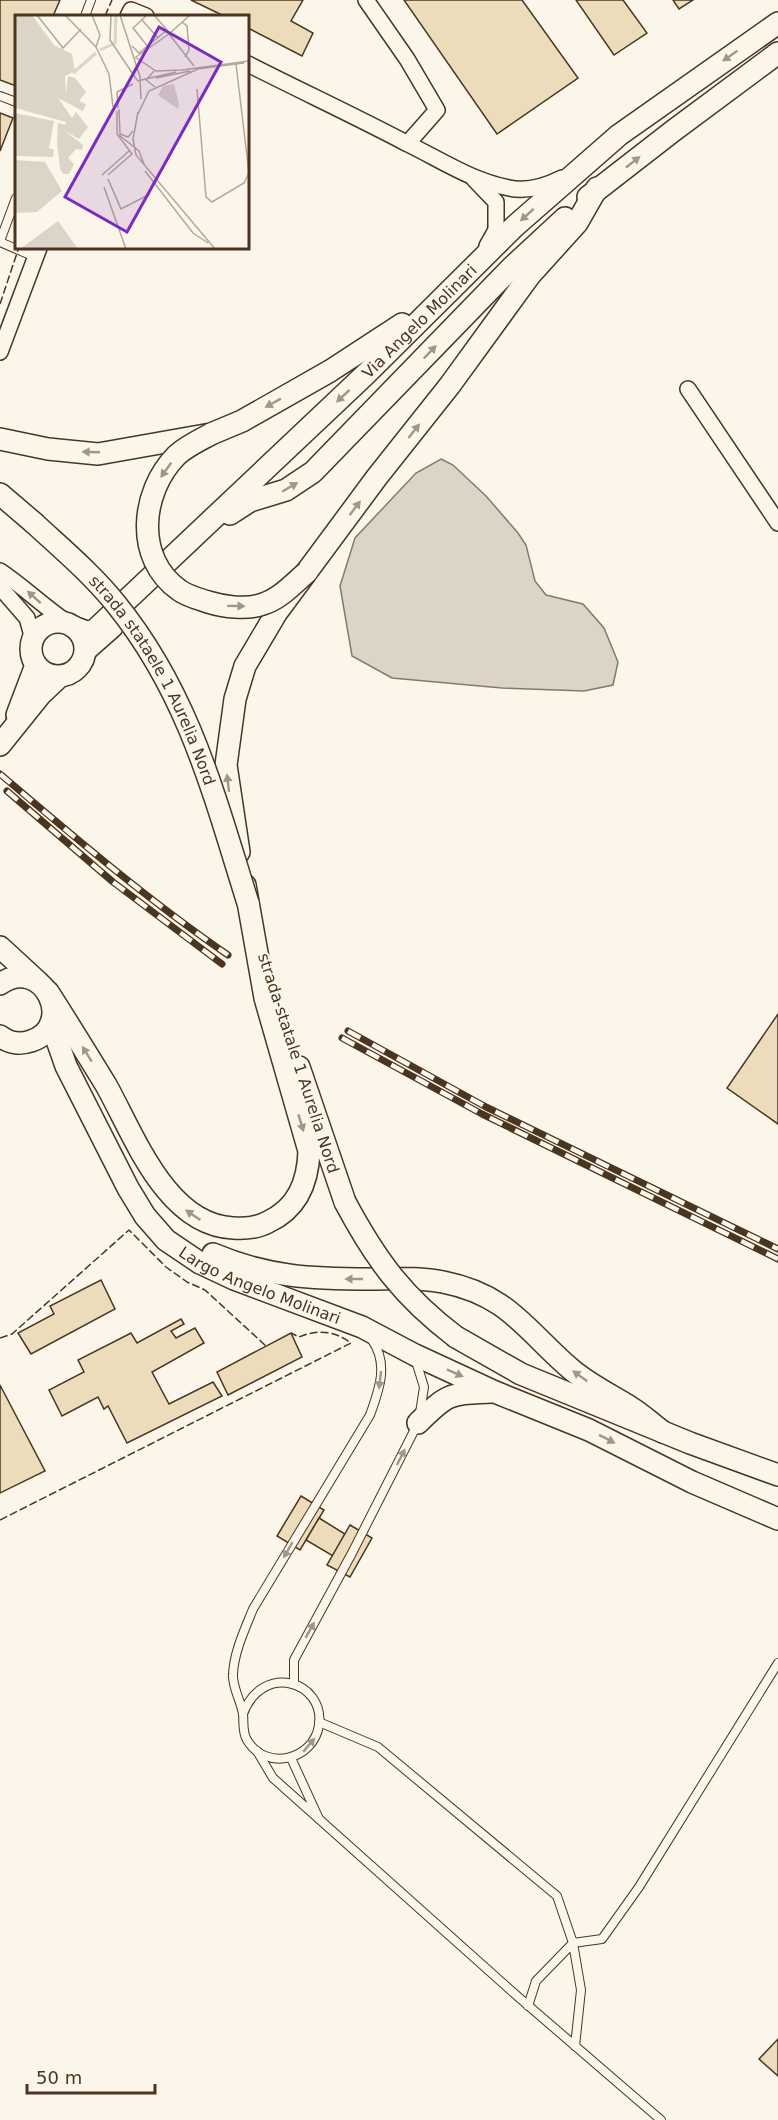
<svg xmlns="http://www.w3.org/2000/svg" width="778" height="2120" viewBox="0 0 778 2120" font-family="'DejaVu Sans',sans-serif">
	<rect width="100%" height="100%" fill="#fbf6e9"/>
	<path fill="#dcd4c6" stroke="#887966" stroke-width="1.5" d="M441,459L453,465L486,496L518,533L526,545L535,581L546,595L583,604L604,628L618,662L613,685L584,691L502,688L392,678L352,656L340,586L355,538L416,473Z"/>
	<g fill="#ecdcbc" stroke="#4a3520" stroke-width="1.5">
		<path d="M0,0H60L53,16H16V86L0,80Z"/>
		<path d="M191,0H303L291,21L313,33L302,56L248,28V16H224Z"/>
		<path d="M404,0H522L578,78L497,134Z"/>
		<path d="M576,0H623L647,33L614,55Z"/>
		<path d="M673,0H693L679,9Z"/>
		<path d="M0,113L13,118L0,151Z"/>
		<path d="M778,1014V1124L727,1088Z"/>
		<path d="M101,1280L115,1309L31,1354L18,1333L54,1314L50,1306Z"/>
		<path d="M181,1319L184,1324L171,1331L176,1338L195,1328L204,1343L152,1372L169,1404L213,1382L222,1396L127,1443L108,1406L104,1409L98,1397L62,1416L49,1390L84,1372L78,1360L131,1333L137,1343Z"/>
		<path d="M291,1333L302,1357L228,1395L217,1372Z"/>
		<path d="M0,1385L45,1471L0,1493Z"/>
		<path d="M301,1496L324,1510L300,1550L277,1536Z"/>
		<path d="M319,1518L345,1534L333,1556L306,1540Z"/>
		<path d="M350,1525L372,1538L350,1577L327,1565Z"/>
		<path d="M778,2039V2076L759,2059Z"/>
	</g>
	<g fill="none" stroke-linecap="round" stroke-linejoin="round">
		<g stroke="#4a3520" stroke-width="10">
			<g id="lane">
				<path d="M85,16L91,0"/>
				<path d="M0,96L16,102"/>
				<path d="M0,241L16,198"/>
				<path d="M0,242L35,257"/>
				<path d="M416,1361L424,1387L420,1413"/>
				<path d="M294,1684V1660L352,1553L417,1425"/>
				<path d="M243,1714C262,1662 325,1681 319,1725C314,1760 266,1772 247,1740C242,1732 244,1723 243,1714C241,1701 232,1687 233,1674C234,1652 245,1629 253,1609L370,1415C379,1390 389,1364 372,1340"/>
				<path d="M319,1722L378,1747L557,1896L573,1943L602,1939L639,1887L778,1663"/>
				<path d="M257,1751L273,1778L319,1819L291,1758"/>
				<path d="M319,1819L516,1995L661,2120"/>
				<path d="M528,2006L536,1981L573,1943L581,1990L575,2046"/>
			</g>
		</g>
		<g stroke="#4a3520" stroke-width="18">
			<g id="street">
				<path d="M366,0L407,59L437,110L408,143"/>
				<path d="M128,16L131,10L146,16"/>
				<path d="M248,64C301,91 355,116 408,144C441,160 472,181 509,188C527,192 546,186 562,178"/>
				<path d="M474,179L496,202V230L487,246"/>
				<path d="M0,352L39,248"/>
				<path d="M688,389L778,523"/>
				<path d="M0,571C24,587 44,607 68,623"/>
				<path d="M0,587L27,618L33,639"/>
			</g>
		</g>
		<g stroke="#4a3520" stroke-width="24">
			<g id="secondary">
				<path d="M588,197L673,131L778,53"/>
				<path d="M0,439L48,449L98,454L211,434L242,421L330,371L402,324"/>
				<path d="M0,494L34,523"/>
				<path d="M230,514L250,501L286,490L313,472L511,268L565,218"/>
				<circle cx="58" cy="649" r="27"/>
				<path id="s1" d="M76,628L87,632L94,631L367,373L515,226L619,135L778,23"/>
				<path d="M86,650L112,627"/>
				<path d="M17,715L36,665"/>
				<path d="M0,745L41,694L59,677"/>
				<path d="M239,852L226,765L235,699L245,666L277,612L377,477L450,385L530,275L577,223L597,188"/>
				<path d="M0,947L38,982"/>
				<path d="M0,984C43,954 77,1026 31,1041C20,1045 9,1043 0,1036"/>
				<path d="M48,992C68,1023 87,1054 106,1085C134,1135 166,1225 233,1228C246,1229 257,1228 268,1222C298,1208 308,1182 309,1151L265,998L245,885"/>
				<path id="s2" d="M51,1023L66,1066L128,1188L145,1216L166,1240L200,1263L234,1279L362,1327L415,1355L495,1392L589,1430L692,1482L778,1519"/>
				<path d="M299,1067L345,1202"/>
				<path d="M213,1254C267,1277 312,1279 370,1279C394,1279 419,1277 443,1282C509,1295 526,1331 572,1370C590,1385 611,1395 630,1407C642,1414 652,1424 663,1432"/>
				<path d="M456,1337L521,1374L690,1443L778,1475"/>
				<path d="M418,1423C448,1393 449,1394 491,1392"/>
			</g>
		</g>
		<use href="#lane" stroke="#fbf6e9" stroke-width="8"/>
		<use href="#street" stroke="#fbf6e9" stroke-width="15"/>
		<use href="#secondary" stroke="#fbf6e9" stroke-width="21"/>
		<g stroke="#4a3520" stroke-width="7">
			<g id="rail">
				<path d="M0,774C74,837 148,900 228,955"/>
				<path d="M7,791L113,882L222,964"/>
				<path d="M348,1031L486,1107L778,1249"/>
				<path d="M342,1038L482,1114L778,1259"/>
			</g>
		</g>
		<use href="#rail" stroke="#fbf6e9" stroke-width="4.5" stroke-dasharray="14" stroke-linecap="butt"/>
		<g stroke="#4a3520" stroke-width="24" stroke-linecap="butt">
			<g id="secondary-bridge">
				<path d="M211,434C200,440 185,447 176,456C141,492 134,558 179,590C187,596 199,599 208,602C224,607 247,610 263,604C280,599 294,583 307,572"/>
				<path id="s3" d="M34,523C62,549 92,574 116,604C189,694 214,795 248,903"/>
				<path d="M345,1202C376,1260 403,1297 456,1337"/>
			</g>
		</g>
		<use href="#secondary-bridge" stroke="#fbf6e9" stroke-width="21"/>
		<g stroke="#4a3520" stroke-width="1.5" stroke-dasharray="8 3" stroke-linecap="butt">
			<path d="M105,16L112,0"/>
			<path d="M0,304L18,250"/>
			<path d="M0,1338L12,1334L129,1230L166,1267L187,1282L205,1290L266,1346"/>
			<path d="M0,1520L351,1343C335,1331 318,1329 299,1337L291,1333"/>
		</g>
	</g>
	<defs><path id="oneway-solid" d="M-6-.8H1V-3.2L6.5 0L1 3.2V.8H-6Z" transform="scale(1.5)"/></defs>
	<g fill="#a29684">
		<use href="#oneway-solid" transform="translate(730 56) rotate(145)"/>
		<use href="#oneway-solid" transform="translate(633 162) rotate(-38)"/>
		<use href="#oneway-solid" transform="translate(527 215) rotate(138)"/>
		<use href="#oneway-solid" transform="translate(430 352) rotate(-46)"/>
		<use href="#oneway-solid" transform="translate(343 396) rotate(137)"/>
		<use href="#oneway-solid" transform="translate(273 403) rotate(151)"/>
		<use href="#oneway-solid" transform="translate(414 431) rotate(-52)"/>
		<use href="#oneway-solid" transform="translate(91 452) rotate(-178)"/>
		<use href="#oneway-solid" transform="translate(166 470) rotate(126)"/>
		<use href="#oneway-solid" transform="translate(290 487) rotate(-30)"/>
		<use href="#oneway-solid" transform="translate(355 508) rotate(-53)"/>
		<use href="#oneway-solid" transform="translate(34 597) rotate(-138)"/>
		<use href="#oneway-solid" transform="translate(236 606) rotate(1)"/>
		<use href="#oneway-solid" transform="translate(228 783) rotate(-97)"/>
		<use href="#oneway-solid" transform="translate(87 1054) rotate(-121)"/>
		<use href="#oneway-solid" transform="translate(301 1123) rotate(73)"/>
		<use href="#oneway-solid" transform="translate(193 1215) rotate(-146)"/>
		<use href="#oneway-solid" transform="translate(354 1279) rotate(-180)"/>
		<use href="#oneway-solid" transform="translate(455 1373) rotate(24)"/>
		<use href="#oneway-solid" transform="translate(580 1376) rotate(-144)"/>
		<use href="#oneway-solid" transform="translate(380 1380) rotate(97)"/>
		<use href="#oneway-solid" transform="translate(607 1439) rotate(27)"/>
		<use href="#oneway-solid" transform="translate(401 1457) rotate(-63)"/>
		<use href="#oneway-solid" transform="translate(288 1550) rotate(120)"/>
		<use href="#oneway-solid" transform="translate(310 1630) rotate(-61)"/>
		<use href="#oneway-solid" transform="translate(309 1745) rotate(-50)"/>
	</g>
	<g text-anchor="middle" stroke-width="4.5" stroke-linejoin="round" paint-order="stroke">
		<g font-size="16" fill="#4a3520" stroke="#fbf6e9">
			<text dy="6" stroke="none"><textPath href="#s1" startOffset="468">Via Angelo Molinari</textPath></text>
			<text dy="6" stroke="none"><textPath href="#s3" startOffset="200">strada stataele 1 Aurelia Nord</textPath></text>
			<text transform="translate(299 1063) rotate(72)" y="6">strada statale 1 Aurelia Nord</text>
			<text dy="6" stroke="none"><textPath href="#s2" startOffset="352">Largo Angelo Molinari</textPath></text>
		</g>
	</g>
	<g transform="translate(15 15)">
		<rect width="234" height="234" fill="#fbf6e9"/>
		<path d="M0,0H17L39,30L57,39L60,56L50,61L51,79L53,61L60,63L71,77L64,86L71,89L68,96L43,83L57,103L61,97L73,112L64,124L49,115L68,130L67,135L61,134L53,143L59,149L54,159H48L45,153L42,129L43,108L50,110L51,107L0,93ZM159,69L164,89L163,94L143,80L148,71ZM0,98L39,106L34,133L39,135L38,142L0,141ZM0,145L30,147L47,176L22,197L0,198ZM43,206L63,234H5Z" fill="#dcd4c6"/>
		<path fill="none" stroke="#dcd4c6" stroke-width="3" d="M85,35L100,28L101,0M58,58L81,38"/>
		<path fill="none" stroke="#b4a999" stroke-width="1.5" d="M22,0L48,33L66,14M50,0L81,32M77,0L85,20L81,32L94,59L98,92M96,0L95,25L122,65M105,0L125,62L126,84M132,0L118,13L134,33M127,5L143,23M167,7L172,11L174,35L170,42M154,19L175,0M117,31L124,38L152,15L139,0M120,42L141,56L167,55M121,42L154,19L179,51M182,54L229,48M167,55L234,46M139,56L131,65L140,72M141,63L175,56M122,66L161,57M182,74L191,182L197,187L229,168L234,158L221,49M103,93L102,77L118,69M104,94L105,119L113,122L118,116M123,97L118,124L121,140L200,234M123,99L134,76L183,54M104,120L124,136L129,149M130,156L178,218L193,228M87,160L114,136M93,160L117,139L102,119V96M93,164L106,194L135,179M89,172L111,234"/>
		<path fill="#7b2cbf" fill-opacity="0.15" stroke="#7b2cbf" stroke-width="3" d="M144,12L206,47L112,217L50,182Z"/>
		<rect width="234" height="234" fill="none" stroke="#4a3520" stroke-width="3"/>
	</g>
	<path d="M27 2084v9h128v-9" fill="none" stroke="#4a3520" stroke-width="3"/>
	<text x="36" y="2084" font-size="18" fill="#4a3520" stroke="#fbf6e9" stroke-width="4.5" paint-order="stroke">50 m</text>
</svg>
